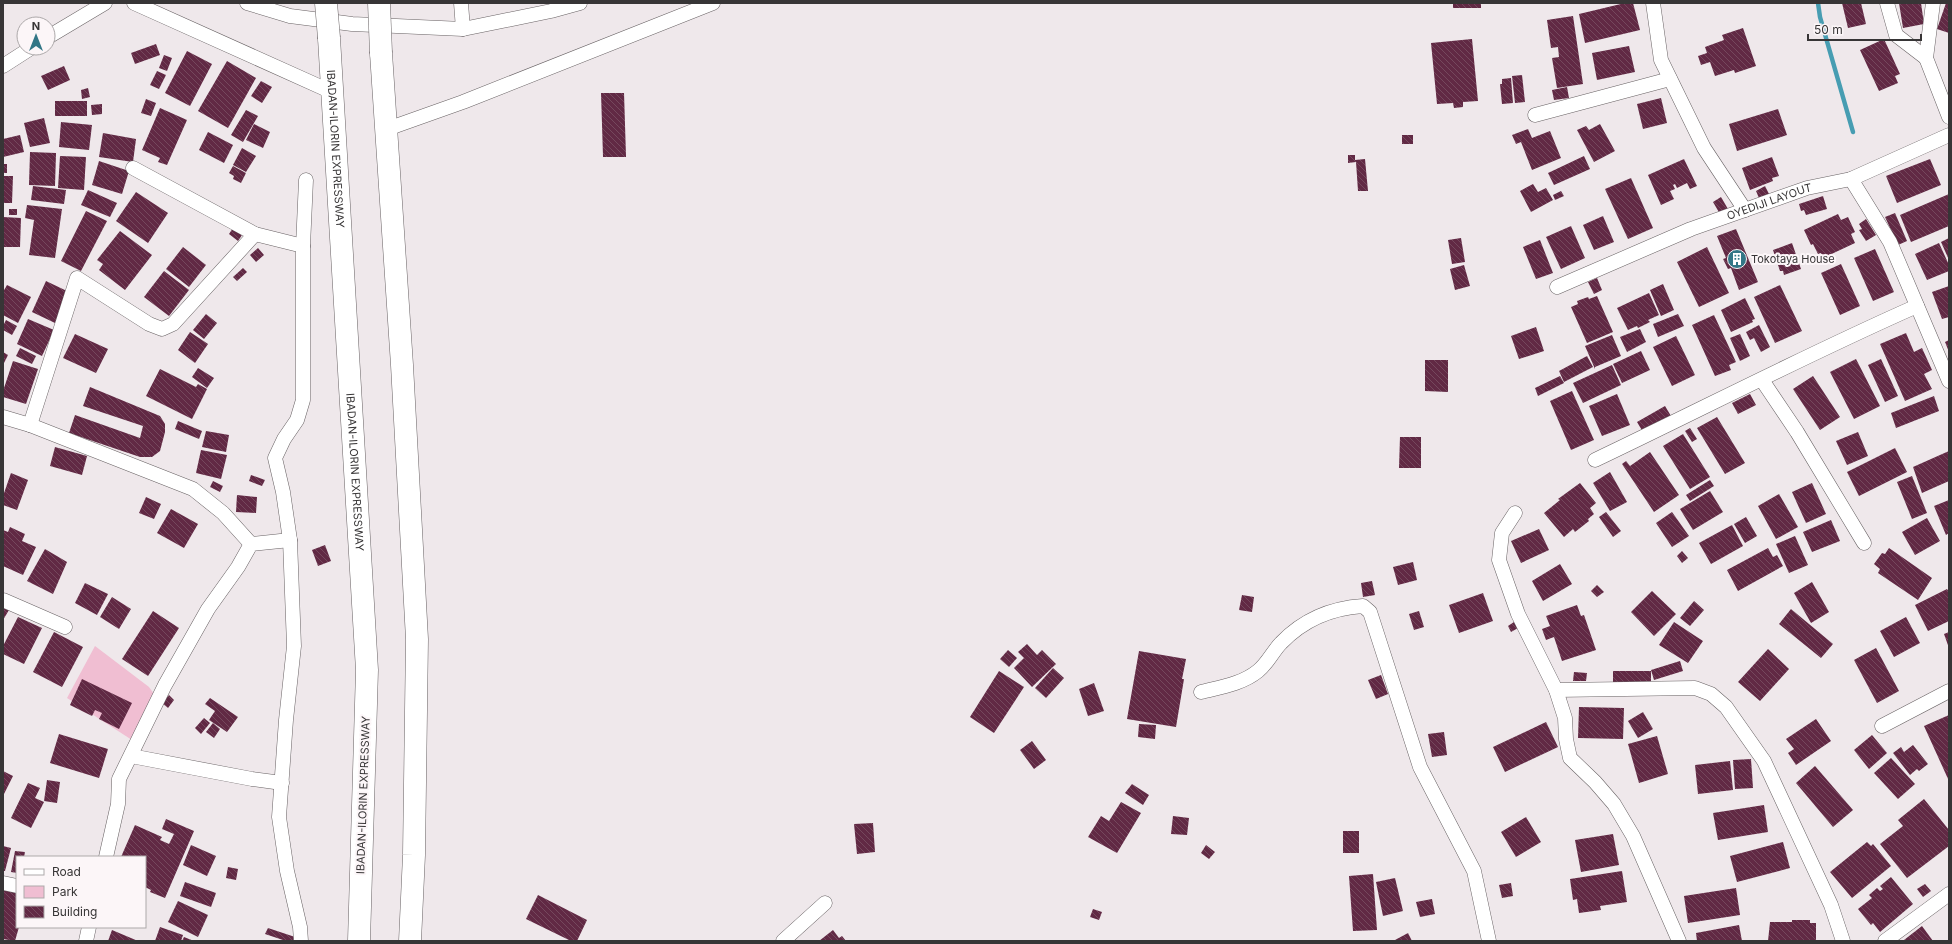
<svg xmlns="http://www.w3.org/2000/svg" width="1952" height="944" viewBox="0 0 1952 944" font-family="Inter,sans-serif">
	<defs>
		<pattern id="building-back-hatch" width="6" height="6" patternUnits="userSpaceOnUse"><rect width="6" height="6" fill="#612944"/><path d="M-1 5l2 2M0 0l6 6M5-1l2 2" fill="none" stroke="#75485d"/></pattern>
	</defs>
	<rect width="100%" height="100%" fill="#efe8eb"/>
	<path fill="#f0bed2" d="M95,646L149,687L154,694L132,740L67,698Z"/>
	<g fill="none" stroke-linecap="round" stroke-linejoin="round">
		<path stroke="#479db2" stroke-width="4.5" d="M1818,3L1820,17L1853,132"/>
	</g>
	<g fill="url(#building-back-hatch)">
		<rect x="1453" y="3" width="28" height="5"/>
		<path d="M1625,3H1633L1640,30L1585,43L1579,14Z"/>
		<path d="M1842,3H1861L1866,24L1848,28Z"/>
		<path d="M1899,3H1921L1924,24L1903,28Z"/>
		<path d="M1946,3H1949V33L1937,29Z"/>
		<path d="M1573,16L1583,84L1557,88L1552,58L1559,57L1558,47L1551,48L1547,20Z"/>
		<path d="M1743,28L1756,66L1735,73L1734,70L1715,76L1710,62L1701,65L1698,56L1707,53L1705,47L1724,40L1722,35Z"/>
		<path d="M1472,39L1478,101L1463,102V107L1454,108L1453,103L1437,104L1431,43Z"/>
		<path d="M1884,39L1900,74L1895,76L1898,83L1879,91L1860,50Z"/>
		<path d="M156,44L160,55L135,64L131,53Z"/>
		<path d="M1629,46L1635,72L1597,80L1592,53Z"/>
		<path d="M187,51L212,64L190,106L165,93Z"/>
		<path d="M164,55L172,58L167,71L159,68Z"/>
		<path d="M227,61L256,78L228,128L198,111Z"/>
		<path d="M64,66L70,80L48,90L41,76Z"/>
		<path d="M157,71L166,75L159,89L150,85Z"/>
		<path d="M1522,75L1525,102L1515,103L1512,76Z"/>
		<path d="M1511,78L1513,103L1502,104L1500,84H1502V79Z"/>
		<path d="M261,81L272,87L262,103L251,96Z"/>
		<path d="M1567,87L1569,98L1554,100L1552,90Z"/>
		<path d="M88,88L90,97L82,99L81,90Z"/>
		<path d="M601,93H624L626,157H603Z"/>
		<path d="M1661,98L1667,123L1643,129L1637,104Z"/>
		<path d="M146,99L156,103L151,116L141,113Z"/>
		<rect x="55" y="101" width="32" height="15"/>
		<path d="M102,104V114L92,115L91,105Z"/>
		<path d="M160,108L187,120L167,165L158,162L160,158L142,150Z"/>
		<path d="M1778,109L1787,135L1737,151L1729,124Z"/>
		<path d="M246,110L258,116L243,142L231,135Z"/>
		<path d="M44,118L50,143L30,147L24,123Z"/>
		<path d="M61,122L92,125L89,150L59,147Z"/>
		<path d="M254,124L270,132L263,148L246,140Z"/>
		<path d="M1600,124L1615,151L1594,162L1577,130L1586,126L1589,130Z"/>
		<path d="M1528,129L1532,138L1550,131L1561,158L1532,170L1521,142L1516,144L1512,135Z"/>
		<path d="M208,132L233,145L224,163L199,150Z"/>
		<path d="M103,133L136,139L133,162L99,157Z"/>
		<path d="M20,135L24,152L3,157V139Z"/>
		<rect x="1402" y="135" width="11" height="9"/>
		<path d="M242,148L256,156L246,172L233,165Z"/>
		<path d="M30,152L56,153L55,186L29,185Z"/>
		<path d="M1348,155H1355V160L1365,159L1368,191H1358L1356,162L1348,163Z"/>
		<path d="M60,156L86,157L84,190L58,188Z"/>
		<path d="M1584,156L1590,169L1554,185L1548,173Z"/>
		<path d="M1772,157L1779,176L1772,178L1773,181L1750,190L1742,168Z"/>
		<path d="M1684,159L1697,186L1690,189L1687,183L1677,188L1675,184L1673,185L1675,189L1670,191L1674,199L1661,205L1648,175Z"/>
		<path d="M1930,159L1941,185L1897,203L1886,176Z"/>
		<path d="M99,161L129,171L122,194L92,185Z"/>
		<rect x="3" y="164" width="4" height="9"/>
		<path d="M233,166L246,173L241,183L233,179L234,176L229,173Z"/>
		<path d="M3,176H13L12,203H3Z"/>
		<path d="M1631,178L1653,228L1628,239L1605,189Z"/>
		<path d="M1533,184L1538,192L1546,188L1553,200L1531,212L1520,191Z"/>
		<path d="M33,186L66,190L64,204L31,200Z"/>
		<path d="M1765,186L1769,194L1759,198L1756,191Z"/>
		<path d="M88,190L117,203L110,217L81,205Z"/>
		<path d="M1561,191L1564,196L1555,200L1553,195Z"/>
		<path d="M136,192L168,213L148,243L116,221Z"/>
		<path d="M1949,194V226L1911,242L1900,215Z"/>
		<path d="M1823,196L1827,209L1806,215L1804,210L1801,211L1799,204Z"/>
		<path d="M1721,197L1728,209L1720,214L1713,202Z"/>
		<path d="M27,205L62,209L55,258L29,255L34,220L25,218Z"/>
		<rect x="9" y="209" width="8" height="6"/>
		<path d="M86,211L107,221L81,271L61,261Z"/>
		<path d="M1895,213L1907,241L1898,245L1885,217Z"/>
		<path d="M1838,214L1841,220L1848,217L1855,232L1851,234L1855,243L1823,258L1821,253L1818,254L1813,244L1811,245L1804,230Z"/>
		<path d="M1603,216L1614,242L1594,250L1583,225Z"/>
		<path d="M3,217L21,218L20,247H3Z"/>
		<path d="M1866,219L1876,235L1866,241L1859,230L1862,229L1859,224Z"/>
		<path d="M1571,226L1585,258L1561,269L1546,237Z"/>
		<path d="M233,228L242,235L238,241L229,234Z"/>
		<path d="M1736,229L1758,282L1739,290L1731,268L1728,269L1723,259L1726,258L1717,236Z"/>
		<path d="M120,231L152,255L125,290L99,270L103,264L97,260Z"/>
		<path d="M1461,238L1465,262L1452,264L1448,240Z"/>
		<path d="M1949,238V260L1941,242Z"/>
		<path d="M1540,240L1553,273L1536,279L1523,247Z"/>
		<path d="M1792,243L1801,269L1784,275L1783,271H1780L1773,250Z"/>
		<path d="M1939,243L1949,265V271L1927,280L1915,254Z"/>
		<path d="M183,247L206,265L189,287L166,269Z"/>
		<path d="M1707,247L1729,293L1699,307L1677,262Z"/>
		<path d="M258,248L264,255L256,262L250,255Z"/>
		<path d="M1875,249L1894,292L1873,301L1854,258Z"/>
		<path d="M1841,264L1860,306L1840,315L1821,273Z"/>
		<path d="M1464,265L1470,286L1455,290L1450,269Z"/>
		<path d="M243,268L247,272L237,281L233,277Z"/>
		<path d="M164,271L189,290L169,316L144,297Z"/>
		<path d="M1597,278L1602,290L1594,294L1588,282Z"/>
		<path d="M46,281L69,292L55,323L32,312Z"/>
		<path d="M1663,284L1674,310L1661,316L1650,290Z"/>
		<path d="M7,285L31,297L18,323L3,315V292Z"/>
		<path d="M1780,285L1802,331L1775,343L1754,297Z"/>
		<path d="M1949,286V317L1942,319L1932,292Z"/>
		<path d="M1649,293L1659,315L1648,320L1650,322L1638,328L1637,326L1628,330L1617,308Z"/>
		<path d="M1597,296L1613,332L1587,343L1571,307L1578,304L1577,301L1588,297L1589,299Z"/>
		<path d="M1745,298L1755,319L1752,320L1753,322L1731,332L1721,310Z"/>
		<path d="M206,314L217,323L204,339L193,330Z"/>
		<path d="M1678,314L1684,326L1658,337L1653,324Z"/>
		<path d="M1714,315L1736,362L1729,365L1731,370L1715,376L1692,325Z"/>
		<path d="M28,319L54,330L42,356L17,344Z"/>
		<path d="M6,320L17,326L12,335L3,330V326Z"/>
		<path d="M1759,325L1770,347L1761,352L1754,338L1750,340L1746,332Z"/>
		<path d="M1536,327L1544,351L1519,359L1511,336Z"/>
		<path d="M1640,329L1646,342L1627,352L1620,337Z"/>
		<path d="M190,332L208,344L195,363L178,350Z"/>
		<path d="M1906,333L1914,352L1922,348L1932,370L1924,374L1932,389L1905,401L1880,344Z"/>
		<path d="M75,334L108,349L96,373L63,358Z"/>
		<path d="M1740,334L1750,356L1740,361L1730,338Z"/>
		<path d="M1612,335L1621,356L1595,367V369L1585,346Z"/>
		<path d="M1676,336L1695,375L1672,386L1653,347Z"/>
		<path d="M1949,340V352L1945,342Z"/>
		<path d="M20,348L36,356L32,364L16,356Z"/>
		<path d="M1641,351L1650,370L1622,383L1613,364Z"/>
		<path d="M3,352L8,355L3,365Z"/>
		<path d="M1587,356L1593,367L1564,382L1559,371Z"/>
		<path d="M1856,359L1880,406L1854,419L1830,372Z"/>
		<path d="M1881,359L1898,396L1885,402L1868,365Z"/>
		<path d="M1425,360H1448V392L1425,391Z"/>
		<path d="M13,361L38,369L26,404L3,397V391Z"/>
		<path d="M1612,365L1621,385L1583,403L1573,383Z"/>
		<path d="M198,368L214,378L207,388L192,377Z"/>
		<path d="M160,369L196,387L198,384L207,389L192,419L146,396Z"/>
		<path d="M1560,376L1564,383L1538,396L1535,388Z"/>
		<path d="M1813,376L1840,417L1820,430L1793,389Z"/>
		<path d="M90,387L160,416L165,424V432L160,451L152,457H140L69,433L75,415L140,438L143,426L83,406Z"/>
		<path d="M1572,391L1594,440L1571,450L1550,401Z"/>
		<path d="M1617,394L1630,425L1602,436L1589,406Z"/>
		<path d="M1750,394L1756,405L1738,414L1732,403Z"/>
		<path d="M1934,396L1939,411L1896,428L1891,413Z"/>
		<path d="M1665,406L1671,416L1643,432L1637,422Z"/>
		<path d="M1717,417L1745,463L1725,474L1697,428Z"/>
		<path d="M178,421L202,431L199,439L175,429Z"/>
		<path d="M1690,428L1697,439L1692,442L1685,431Z"/>
		<path d="M206,431L229,435L226,452L202,447Z"/>
		<path d="M1858,432L1868,456L1847,465L1836,441Z"/>
		<path d="M1683,434L1710,477L1690,489L1663,446Z"/>
		<path d="M1400,437H1421V468H1399Z"/>
		<path d="M55,447L87,456L82,475L50,466Z"/>
		<path d="M1895,448L1907,472L1859,496L1847,472Z"/>
		<path d="M201,450L227,455L221,479L196,473Z"/>
		<path d="M1949,451V481L1922,493L1913,467Z"/>
		<path d="M1650,452L1679,495L1654,512L1622,464L1626,461L1630,466Z"/>
		<path d="M1610,472L1627,502L1610,511L1593,483Z"/>
		<path d="M11,473L28,480L17,510L3,505V496Z"/>
		<path d="M251,475L265,480L262,486L249,481Z"/>
		<path d="M1912,476L1927,513L1912,519L1897,482Z"/>
		<path d="M1710,480L1714,486L1690,501L1686,495Z"/>
		<path d="M213,481L223,486L220,492L210,487Z"/>
		<path d="M1580,483L1596,503L1590,508L1594,514L1588,519L1589,521L1575,532L1573,529L1564,537L1544,513L1560,500L1558,499Z"/>
		<path d="M1812,483L1826,514L1806,523L1792,492Z"/>
		<path d="M1710,491L1723,512L1693,530L1680,509Z"/>
		<path d="M1779,494L1798,527L1776,539L1758,506Z"/>
		<path d="M237,495L257,497L256,513L236,512Z"/>
		<path d="M146,497L161,504L154,519L139,513Z"/>
		<path d="M1949,500V533L1946,535L1934,506Z"/>
		<path d="M171,509L198,524L184,548L157,533Z"/>
		<path d="M1606,512L1621,531L1613,537L1599,517Z"/>
		<path d="M1672,512L1689,536L1672,547L1656,523Z"/>
		<path d="M1746,517L1757,536L1745,543L1734,524Z"/>
		<path d="M1927,518L1940,541L1915,555L1902,532Z"/>
		<path d="M1831,520L1840,541L1812,552L1803,532Z"/>
		<path d="M1732,525L1743,546L1711,564L1699,543Z"/>
		<path d="M10,527L25,534L22,541L36,547L23,575L3,566V530L8,532Z"/>
		<path d="M1539,529L1549,550L1521,563L1511,541Z"/>
		<path d="M1795,536L1808,565L1789,573L1776,544Z"/>
		<path d="M325,545L331,561L318,566L312,550Z"/>
		<path d="M1768,548L1773,557L1777,555L1783,566L1738,591L1727,570Z"/>
		<path d="M1889,548L1932,578L1918,600L1878,573L1880,569L1874,564L1882,553L1885,554Z"/>
		<path d="M45,549L67,562L53,594L27,581Z"/>
		<path d="M1682,551L1688,558L1682,563L1677,556Z"/>
		<path d="M1413,562L1417,580L1398,585L1393,567Z"/>
		<path d="M1560,564L1572,584L1543,601L1532,581Z"/>
		<path d="M1372,581L1375,595L1363,597L1361,583Z"/>
		<path d="M1812,582L1829,612L1811,623L1794,593Z"/>
		<path d="M85,583L108,594L97,615L75,603Z"/>
		<path d="M1597,585L1604,592L1597,597L1591,591Z"/>
		<path d="M1947,589L1949,592V621L1928,631L1915,605Z"/>
		<path d="M1652,591L1676,614L1654,636L1631,612Z"/>
		<path d="M1483,593L1493,621L1459,633L1449,605Z"/>
		<path d="M1242,595L1254,597L1252,612L1239,610Z"/>
		<path d="M112,597L131,609L119,629L100,617Z"/>
		<path d="M1694,601L1704,610L1690,626L1680,618Z"/>
		<path d="M1577,605L1581,616L1584,615L1596,650L1562,661L1554,637L1546,640L1542,629L1550,626L1546,616Z"/>
		<path d="M3,607L9,610L3,620Z"/>
		<path d="M1791,609L1833,644L1821,658L1779,624Z"/>
		<path d="M153,611L179,628L148,676L122,659Z"/>
		<path d="M1419,611L1424,627L1414,630L1409,614Z"/>
		<path d="M18,617L42,628L24,664L3,654V646Z"/>
		<path d="M1906,617L1920,643L1894,657L1880,631Z"/>
		<path d="M1514,622L1518,628L1511,632L1508,626Z"/>
		<path d="M1674,622L1703,641L1688,663L1659,645Z"/>
		<path d="M54,632L83,647L62,687L33,672Z"/>
		<path d="M1949,632V648L1944,634Z"/>
		<path d="M1027,644L1037,655L1042,650L1056,664L1032,687L1014,668L1024,658L1018,652Z"/>
		<path d="M1876,648L1899,691L1877,703L1854,660Z"/>
		<path d="M1768,649L1789,669L1760,701L1738,682Z"/>
		<path d="M1008,650L1017,658L1009,667L1000,659Z"/>
		<path d="M1139,651L1186,659L1182,679H1184L1176,727L1127,719Z"/>
		<path d="M1680,661L1683,671L1654,680L1651,670Z"/>
		<path d="M1053,668L1064,678L1046,698L1035,688Z"/>
		<path d="M999,671L1024,687L994,733L970,717Z"/>
		<rect x="1613" y="671" width="38" height="11"/>
		<path d="M1574,672L1587,673L1586,681H1573Z"/>
		<path d="M1381,675L1388,694L1376,699L1368,680Z"/>
		<path d="M82,679L132,703L119,729L99,719L102,713L95,710L92,716L70,705Z"/>
		<path d="M1094,683L1104,711L1088,716L1079,689Z"/>
		<path d="M169,695L174,700L168,708L162,703Z"/>
		<path d="M210,698L238,717L227,732L209,720L215,711L205,704Z"/>
		<path d="M1579,707L1624,708L1623,739L1578,738Z"/>
		<path d="M1643,712L1653,729L1638,738L1628,721Z"/>
		<path d="M1949,715V781L1924,726Z"/>
		<path d="M204,718L210,723L201,734L195,728Z"/>
		<path d="M1816,719L1831,741L1796,765L1788,753L1794,749L1786,739Z"/>
		<path d="M1546,722L1558,747L1505,772L1493,747Z"/>
		<path d="M213,723L220,729L214,738L206,732Z"/>
		<path d="M1139,724L1156,725L1155,739L1138,737Z"/>
		<path d="M1444,732L1447,755L1432,757L1428,734Z"/>
		<path d="M59,734L108,749L99,778L50,763Z"/>
		<path d="M1872,735L1887,753L1869,769L1854,750Z"/>
		<path d="M1657,736L1668,774L1639,783L1628,744Z"/>
		<path d="M1032,741L1046,760L1034,769L1020,750Z"/>
		<path d="M1913,745L1928,764L1919,771L1917,769L1910,775L1893,753L1901,747L1904,752Z"/>
		<path d="M1891,758L1915,784L1898,799L1874,773Z"/>
		<path d="M1751,759L1753,788L1735,789L1733,760Z"/>
		<path d="M1730,761L1733,790L1698,794L1695,765Z"/>
		<path d="M1815,766L1853,810L1833,827L1796,783Z"/>
		<path d="M3,771L13,776L3,796Z"/>
		<path d="M47,780L60,782L57,803L44,801Z"/>
		<path d="M28,783L40,788L35,798L44,802L31,828L11,818Z"/>
		<path d="M1132,784L1149,795L1143,805L1125,793Z"/>
		<path d="M1924,799L1949,830V846L1907,878L1880,844L1903,826L1898,820Z"/>
		<path d="M1121,802L1141,813L1117,853L1088,837L1101,816L1109,821Z"/>
		<path d="M1764,805L1768,832L1718,840L1713,813Z"/>
		<path d="M1173,816L1189,818L1187,835L1171,834Z"/>
		<path d="M1526,817L1541,842L1516,857L1501,832Z"/>
		<path d="M166,819L194,831L165,898L150,892L151,890L145,887V857H121L135,825L162,837L160,840L169,844L174,834L162,829Z"/>
		<path d="M873,823L875,852L857,854L854,824Z"/>
		<rect x="1343" y="831" width="16" height="22"/>
		<path d="M1613,834L1619,865L1581,872L1575,840Z"/>
		<path d="M1783,842L1790,868L1737,882L1730,856Z"/>
		<path d="M1867,842L1871,846L1873,844L1891,866L1852,898L1830,872Z"/>
		<path d="M191,845L216,856L207,876L183,865Z"/>
		<path d="M1206,845L1215,852L1209,859L1201,853Z"/>
		<path d="M3,846L11,848L5,871H3Z"/>
		<path d="M15,851L25,852L24,857H17V873L11,872Z"/>
		<path d="M228,867L238,869L236,880L226,878Z"/>
		<path d="M1622,871L1627,902L1600,906L1601,910L1579,913L1577,899L1573,900L1570,879Z"/>
		<path d="M1373,874L1377,930L1353,931L1349,876Z"/>
		<path d="M1891,877L1913,904L1880,932L1873,923L1871,925L1858,909L1872,898L1869,895L1877,888L1880,891L1883,889L1880,886Z"/>
		<path d="M1395,878L1403,911L1383,916L1376,882Z"/>
		<path d="M185,882L216,893L211,907L180,896Z"/>
		<path d="M1511,883L1513,896L1502,898L1499,885Z"/>
		<path d="M1925,884L1931,891L1923,897L1917,889Z"/>
		<path d="M4,888L17,892V927H19L15,941L3,939Z"/>
		<path d="M1736,888L1740,915L1688,923L1684,896Z"/>
		<path d="M538,895L587,920L577,941H571L526,919Z"/>
		<path d="M1432,899L1435,914L1420,917L1416,902Z"/>
		<path d="M178,901L208,915L198,937L168,922Z"/>
		<path d="M1093,909L1102,912L1099,920L1090,917Z"/>
		<path d="M1792,920H1810V923H1816V941H1768L1770,922H1792Z"/>
		<path d="M1739,925L1742,941H1697L1696,933Z"/>
		<path d="M1922,926L1933,941H1905L1904,940Z"/>
		<path d="M160,927L183,935L181,941H155Z"/>
		<path d="M268,928L295,937L293,941H286L265,934Z"/>
		<path d="M112,930L138,941H108Z"/>
		<path d="M833,930L839,938L842,936L846,941H819Z"/>
		<path d="M1408,933L1412,941H1396L1395,940Z"/>
		<path d="M184,937L194,941H182Z"/>
	</g>
	<g fill="none" stroke-linecap="round" stroke-linejoin="round">
		<g stroke="#686264" stroke-width="15">
			<g id="street">
				<path d="M134,3L332,92"/>
				<path d="M247,3L290,16L352,24L463,29L551,11L580,3"/>
				<path d="M461,3L463,29"/>
				<path d="M1653,3L1661,60L1704,148L1745,210"/>
				<path d="M1887,3L1896,35L1926,58"/>
				<path d="M1933,3L1926,58L1949,117"/>
				<path d="M48,37L105,3"/>
				<path d="M3,66L31,48"/>
				<path d="M1535,115L1670,79"/>
				<path d="M387,129L463,102L713,3"/>
				<path d="M133,168L255,234L303,246"/>
				<path d="M1851,179L1890,242L1949,381"/>
				<path id="s1" d="M1557,287L1691,229L1807,188L1851,179L1949,135"/>
				<path d="M1762,380L1797,432L1864,543"/>
				<path d="M3,417L30,425L193,489L223,513L251,544"/>
				<path d="M30,425L77,278L149,324L162,329L173,324L255,234"/>
				<path d="M1595,460C1702,409 1808,354 1917,306"/>
				<path d="M1515,513L1502,533L1499,560L1518,614L1556,690L1565,718L1566,739L1570,758L1595,782L1614,804L1633,836L1679,941"/>
				<path d="M3,600L65,627"/>
				<path d="M1556,690L1695,688L1711,694L1726,707L1764,761L1831,905L1843,941"/>
				<path d="M1201,692C1221,687 1242,684 1258,671C1268,663 1273,651 1281,643C1303,620 1332,608 1363,606L1370,612L1420,767L1474,871L1489,941"/>
				<path d="M1882,726L1949,691"/>
				<path d="M131,756L252,779L282,783"/>
				<path d="M106,857L118,804L119,779L165,685L208,609L238,567L251,544L290,540"/>
				<path d="M3,883L17,886"/>
				<path d="M86,941L89,927"/>
				<path d="M301,941L300,927L287,871L279,817L286,720L294,646L290,540L283,492L275,458L284,439L297,420L303,400V246L306,180"/>
				<path d="M783,941L825,903"/>
				<path d="M1885,941L1949,894"/>
			</g>
		</g>
		<g stroke="#686264" stroke-width="23">
			<g id="highway">
				<path id="s2" d="M329,38L367,670L359,941"/>
				<path d="M381,53L402,365L417,639L414,855L410,941"/>
			</g>
		</g>
		<use href="#street" stroke="#fff" stroke-width="14"/>
		<use href="#highway" stroke="#fff" stroke-width="22"/>
		<g stroke="#686264" stroke-width="23" stroke-linecap="butt">
			<g id="highway-bridge">
				<path d="M326,3L329,38"/>
				<path d="M379,3L381,53"/>
			</g>
		</g>
		<use href="#highway-bridge" stroke="#fff" stroke-width="22"/>
	</g>
	<defs>
		<g id="building-disc" transform="scale(1)"><circle r="9.5" fill="#327686" stroke="#fcf6f8"/><path d="M-4-6H4V6H1V3H-1V6H-4ZM-2.5-4.3h1.7v1.8h-1.7ZM.8-4.3h1.7v1.8H.8ZM-2.5-1h1.7V.8h-1.7ZM.8-1h1.7V.8H.8Z" fill="#fff"/></g>
	</defs>
	<g fill-rule="evenodd">
		<use href="#building-disc" x="1737" y="259"/>
	</g>
	<g text-anchor="middle" stroke-width="4" stroke-linejoin="round" paint-order="stroke">
		<g font-size="11" fill="#373536" stroke="#fcf6f8">
			<text dy="4" stroke="none"><textPath href="#s2" startOffset="111">IBADAN-ILORIN EXPRESSWAY</textPath></text>
			<text dy="4" stroke="none"><textPath href="#s1" startOffset="229">OYEDIJI LAYOUT</textPath></text>
			<text dy="4" stroke="none"><textPath href="#s2" startOffset="435">IBADAN-ILORIN EXPRESSWAY</textPath></text>
			<text transform="translate(363 795) rotate(-88)" y="4">IBADAN-ILORIN EXPRESSWAY</text>
		</g>
		<g font-size="11" fill="#373536" stroke="#fcf6f8" text-anchor="start">
			<text x="1751" y="263">Tokotaya House</text>
		</g>
	</g>
	<rect width="1952" height="944" fill="none" stroke="#373536" stroke-width="8"/>
	<rect x="16" y="856" width="130" height="72" fill="#fcf6f8" stroke="#ada9aa"/>
	<rect x="24" y="869" width="20" height="6" fill="#ffffff" stroke="#ada9aa"/>
	<text x="52" y="876" font-size="12" fill="#373536">Road</text>
	<rect x="24" y="886" width="20" height="12" fill="#f0bed2" stroke="#ada9aa"/>
	<text x="52" y="896" font-size="12" fill="#373536">Park</text>
	<rect x="24" y="906" width="20" height="12" fill="url(#building-back-hatch)" stroke="#ada9aa"/>
	<text x="52" y="916" font-size="12" fill="#373536">Building</text>
	<g transform="translate(36 36)"><circle r="19" fill="#fcf6f8" stroke="#ada9aa"/>
	<path d="M0-3L7 15L0 10L-7 15Z" fill="#327686"/>
	<text y="-6" font-size="11" font-weight="bold" text-anchor="middle" fill="#373536">N</text>
	</g>
	<path d="M1808 34v6h113v-6" fill="none" stroke="#373536" stroke-width="2"/>
	<text x="1814" y="34" font-size="12" fill="#373536" stroke="#fcf6f8" stroke-width="3" paint-order="stroke">50 m</text>
</svg>
